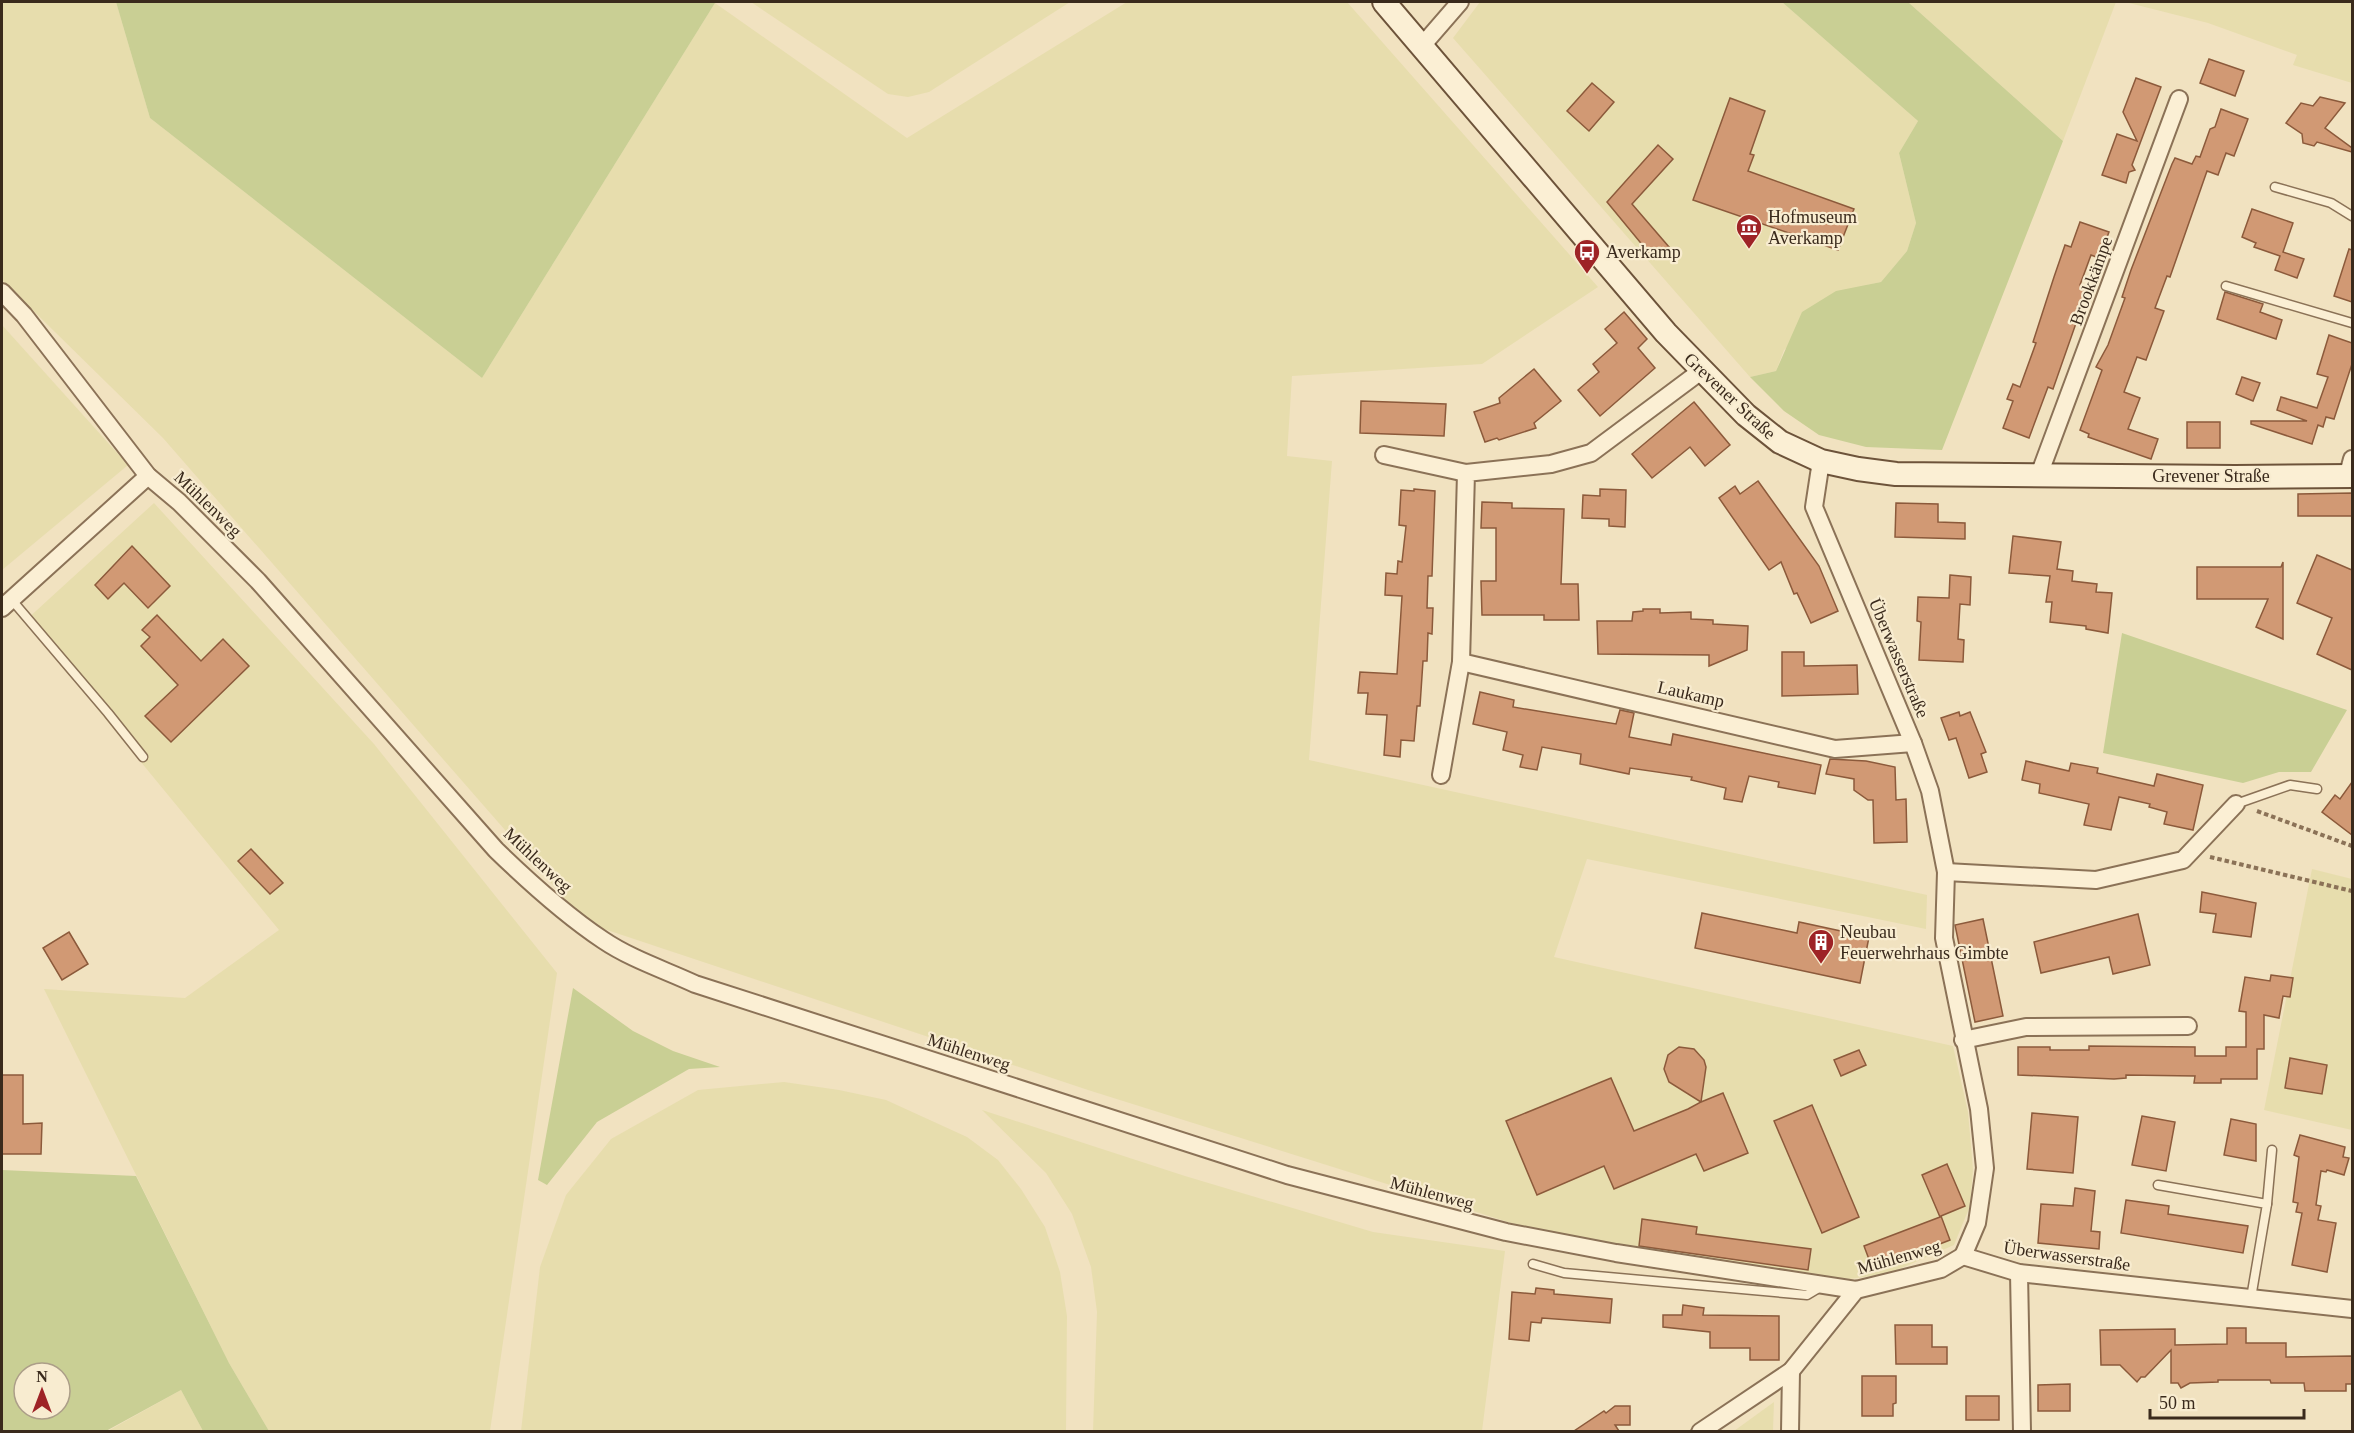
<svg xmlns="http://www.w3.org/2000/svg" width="2354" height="1433" viewBox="0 0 2354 1433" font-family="'Times New Roman',serif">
	<rect width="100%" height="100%" fill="#f1e2c0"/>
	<g fill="#e7ddad">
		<path d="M2,2H116L150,118L482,378L715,3L907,138L1127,2H1347L1598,287L1482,364L1292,376L1287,456L1332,461L1309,760L1927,895L1926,929L1587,859L1554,957L1953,1046L1968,1112L1973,1169L1970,1206L1954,1245L1888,1274L1849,1279L1631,1251L1524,1227L1088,1090L586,923L163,438L2,280Z"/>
		<path d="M751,2H1070L929,92L908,97L888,94Z"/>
		<path d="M1480,2H1782L1918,121L1899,153L1916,223L1907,251L1881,282L1867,285L1784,350L1776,371L1750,377L1453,38Z"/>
		<path d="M1908,2H2116L2063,141Z"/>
		<path d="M2125,2H2352V83L2293,65L2297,55L2208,23Z"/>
		<path d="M2,325L128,465L2,570Z"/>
		<path d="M154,503L374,744L557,973L490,1431H269L229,1363L44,989L185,998L279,930L25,621Z"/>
		<path d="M2312,869L2352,879V1130L2264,1110Z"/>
		<path d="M784,1082L839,1090L886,1100L967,1137L998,1160L1021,1189L1045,1227L1060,1272L1067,1316L1066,1431H521L540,1267L566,1195L611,1139L698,1090Z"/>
		<path d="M982,1110L1185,1176L1373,1232L1505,1251L1482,1431H1093L1097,1312L1091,1267L1072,1214L1046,1173Z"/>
		<path d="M181,1390L203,1431L106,1432Z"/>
		<path d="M1774,1402L1773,1431H1734Z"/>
	</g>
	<g fill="#c9cf94" fill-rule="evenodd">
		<path d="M116,2H712L715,3L482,378L150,118Z"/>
		<path d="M1782,2H1908L2063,141L1942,450L1866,447L1819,435L1784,411L1750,377L1776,371L1802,312L1836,291L1881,282L1907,251L1916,223L1899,153L1918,121Z"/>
		<path d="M2122,633L2347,710L2311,772H2279L2243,783L2103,753Z"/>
		<path d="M573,988L633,1031L673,1051L720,1067L689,1069L597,1122L547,1185L538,1180Z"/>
		<path d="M2,1170L136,1176L229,1363L269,1431H203L181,1390L106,1431H2ZM24,1373H60V1409H24Z"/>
	</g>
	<g fill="#d19974" stroke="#8c5a3b" stroke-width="1.5">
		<path d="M2209,59L2244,71L2235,96L2200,83Z"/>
		<path d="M2136,78L2161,87L2132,165L2135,170L2129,172L2126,183L2102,175L2117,134L2137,141L2123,112Z"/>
		<path d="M1592,83L1614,102L1589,131L1567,111Z"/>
		<path d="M2320,97L2345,103L2325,128L2352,148V152L2317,142L2314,146L2303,143L2302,134L2286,123L2301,103L2313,106Z"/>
		<path d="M1730,98L1765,111L1750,154L1754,155L1748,171L1854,209L1838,250L1693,200Z"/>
		<path d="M2221,109L2248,119L2234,156L2226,153L2218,175L2207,171L2170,277L2167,276L2155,308L2164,311L2146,360L2137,357L2124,392L2140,398L2128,429L2158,439L2151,459L2088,437L2089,434L2080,430L2102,370L2096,367L2108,345L2125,298L2122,297L2131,270L2172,164L2175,158L2192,164L2196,156L2200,157L2210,129L2215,127Z"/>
		<path d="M1658,145L1673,159L1632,204L1669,247L1654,259L1607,202Z"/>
		<path d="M2252,209L2293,223L2283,252L2304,259L2297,278L2275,270L2280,256L2254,247L2256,243L2242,237Z"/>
		<path d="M2080,222L2109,232L2099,258L2091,255L2080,285L2088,289L2053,389L2048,387L2029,438L2003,428L2013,401L2007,399L2013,384L2020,387L2036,343L2033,342L2054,277L2065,245L2071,247Z"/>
		<path d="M2349,249L2352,250V302L2334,296Z"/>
		<path d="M2225,292L2263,304L2260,312L2282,320L2276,339L2217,319Z"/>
		<path d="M1624,312L1647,339L1638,348L1655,368L1600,416L1578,390L1599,372L1593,364L1617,343L1605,329Z"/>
		<path d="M2329,335L2352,343V364L2334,419L2326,417L2323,427L2318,425L2312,444L2251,424V421H2307L2277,410L2281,397L2317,408L2328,377L2317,374Z"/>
		<path d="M1534,369L1561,401L1534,423L1536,428L1499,440L1497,438L1485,442L1474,412L1500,403L1499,398Z"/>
		<path d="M2242,377L2260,383L2253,401L2236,394Z"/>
		<path d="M1361,401L1446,404L1444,436L1360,433Z"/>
		<path d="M1694,402L1730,445L1705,466L1690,447L1652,478L1632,454Z"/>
		<rect x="2187" y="422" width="33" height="26"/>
		<path d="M1758,481L1819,566L1838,611L1811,623L1797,593L1794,594L1781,562L1769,570L1719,498L1735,486L1740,494Z"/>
		<path d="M1414,489L1435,491L1432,576H1428L1427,608H1433L1432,634L1428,633L1427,661H1423L1420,706H1417L1414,741L1401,740L1400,757L1384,755L1387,715L1366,714L1368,693H1358L1360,672L1397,674L1402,596L1385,595L1386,573L1397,574L1398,561L1402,562L1406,526L1399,525L1401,490L1414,491Z"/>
		<path d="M1600,489L1626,490L1625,527L1609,526V519L1582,518L1583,495L1600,496Z"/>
		<path d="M2352,493V516H2298V494Z"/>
		<path d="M1482,502L1512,503V508L1564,509L1561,584H1578L1579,620H1544V615H1482L1481,581H1496V528H1481Z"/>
		<path d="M1896,503L1938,504V522L1965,523V539L1895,537Z"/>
		<path d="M2013,536L2061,542L2057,569L2073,571L2072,581L2097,584L2096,592L2112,593L2108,633L2086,629V626L2050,622L2052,602H2046L2050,576L2009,573Z"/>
		<path d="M132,546L170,586L148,608L124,583L108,599L95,585Z"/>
		<path d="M2317,555L2352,570V670L2317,654L2332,618L2297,603Z"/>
		<path d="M2283,562V639L2256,627L2268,599H2197V567H2281Z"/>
		<path d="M1950,575L1971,577L1970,605L1960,604L1958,639L1964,640L1963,662L1919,660L1921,622L1917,621L1918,597L1949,598Z"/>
		<path d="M1643,609H1660V613L1691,612V619L1713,620V624L1748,626L1747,650L1709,666V655L1598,654L1597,621H1632L1633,612L1643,611Z"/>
		<path d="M157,615L201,661L223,639L249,666L171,742L145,716L178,685L141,646L150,637L142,630Z"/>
		<path d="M1782,652H1804V666L1857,665L1858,694L1782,696Z"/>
		<path d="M1480,692L1514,700L1513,707L1616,724L1620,710L1634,713L1629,737L1671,745L1673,734L1821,765L1815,794L1778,787L1779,782L1749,776L1742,802L1724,799L1726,788L1691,780L1692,777L1630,768L1629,774L1580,764L1581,754L1542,747L1537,770L1520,767L1523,755L1503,750L1507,732L1473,724Z"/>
		<path d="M1959,712L1960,716L1970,712L1986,752L1981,754L1987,772L1969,778L1956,738L1949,740L1941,718Z"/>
		<path d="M1830,759L1866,761L1895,767L1896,800L1906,799L1907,842L1874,843L1873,800H1868L1854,790V779L1826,774Z"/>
		<path d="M2026,761L2069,771L2071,763L2098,768L2097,773L2154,786L2157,774L2203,785L2193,830L2164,824L2167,812L2149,807L2150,804L2119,797L2111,830L2084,825L2089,804L2039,793L2040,784L2022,780Z"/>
		<path d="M2352,782V835L2322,812L2335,795L2340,799Z"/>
		<path d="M251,849L283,883L270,894L238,861Z"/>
		<path d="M2202,892L2256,903L2251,937L2213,932L2216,914L2200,912Z"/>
		<path d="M1702,913L1797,933L1799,922L1869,937L1860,983L1695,948Z"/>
		<path d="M2138,914L2150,965L2113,974L2109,957L2041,973L2034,942Z"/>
		<path d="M1983,919L2003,1016L1975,1022L1955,925Z"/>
		<path d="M69,932L88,964L62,980L43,948Z"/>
		<path d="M2271,975L2293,978L2290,997L2283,996L2279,1018L2264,1015V1049H2257V1079H2221V1083H2194L2195,1076L2126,1075V1078L2114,1079L2018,1075V1047H2050V1050H2089V1046L2195,1047V1056H2226V1047H2246V1012L2239,1011L2245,977L2270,981Z"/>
		<path d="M1679,1047L1694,1049L1704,1060L1706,1067L1701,1102L1723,1093L1748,1153L1704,1171L1696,1154L1614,1189L1604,1166L1537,1195L1506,1121L1611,1078L1634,1131L1688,1109L1701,1102L1669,1082L1664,1069L1668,1055Z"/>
		<path d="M1859,1050L1866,1065L1841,1076L1834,1060Z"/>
		<path d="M2290,1058L2327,1065L2322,1094L2285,1088Z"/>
		<path d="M2,1075H23V1124L42,1123L41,1154H2Z"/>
		<path d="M1812,1105L1859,1217L1822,1233L1774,1121Z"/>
		<path d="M2032,1113L2078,1117L2073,1173L2027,1169Z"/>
		<path d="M2142,1116L2175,1122L2166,1171L2132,1165Z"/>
		<path d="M2231,1119L2256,1124V1161L2224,1155Z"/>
		<path d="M2300,1135L2345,1147L2343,1157L2349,1158L2344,1175L2327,1170L2326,1172L2321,1171L2316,1205L2321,1206L2318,1220L2336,1223L2327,1272L2292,1265L2302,1213L2296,1212L2298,1203L2293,1202L2299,1157L2294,1155Z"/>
		<path d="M1947,1164L1965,1206L1941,1216L1950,1240L1873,1270L1864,1246L1940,1217L1922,1175Z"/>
		<path d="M2075,1188L2095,1191L2091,1231L2100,1232L2099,1249L2038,1243L2041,1204L2073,1206Z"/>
		<path d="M2126,1200L2169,1206L2168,1214L2248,1226L2243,1253L2121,1233Z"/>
		<path d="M1642,1219L1697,1227L1696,1234L1811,1249L1808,1270L1639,1246Z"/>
		<path d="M1536,1288L1554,1290V1294L1612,1299L1610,1323L1542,1318L1541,1323L1531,1322L1529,1341L1509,1339L1512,1292L1535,1294Z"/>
		<path d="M1683,1305L1704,1308L1703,1315L1779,1316V1360H1750V1348H1710V1332L1663,1327V1315H1682Z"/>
		<path d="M1895,1325H1932V1347H1947V1364H1896Z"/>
		<path d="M2227,1328H2246V1343H2286V1357L2352,1356V1384H2346V1391H2305L2304,1383H2271L2270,1380H2218V1382L2190,1383L2181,1388L2178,1383H2171V1350L2145,1377H2141L2137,1382L2120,1365H2101L2100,1330L2175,1329V1345L2227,1344Z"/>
		<path d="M1862,1376H1896V1403L1893,1404V1416H1862Z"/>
		<path d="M2070,1384V1411H2038V1385Z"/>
		<rect x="1966" y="1396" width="33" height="24"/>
		<path d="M1615,1406H1630V1425H1615L1619,1431H1574L1604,1411L1606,1413Z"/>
	</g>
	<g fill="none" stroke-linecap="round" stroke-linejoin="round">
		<g stroke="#8b7257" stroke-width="11">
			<g id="lane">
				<path d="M2275,187L2331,203L2352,216"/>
				<path d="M2226,286L2352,323"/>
				<path d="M11,599L108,713L143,757"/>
				<path d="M2236,804L2290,785L2317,789"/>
				<path d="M2158,1185L2267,1204L2251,1298"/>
				<path d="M2267,1204L2272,1150"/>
				<path d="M1533,1264L1564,1273L1807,1295L1822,1286"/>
			</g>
		</g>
		<g stroke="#8b7257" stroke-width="20">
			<g id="street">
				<path d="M1421,47L1460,2"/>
				<path d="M2,292L24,315L148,476L179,502L258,581L496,850C529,882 564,914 603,940C631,959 665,970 695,984L1287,1175L1506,1232L1616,1253L1856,1290L1941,1269L1963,1256"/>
				<path d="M1701,371L1591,453L1551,464L1466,473L1461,662L1835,749L1913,743"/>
				<path d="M1384,455L1466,473"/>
				<path d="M1821,461L1814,507L1913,743L1930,791L1946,872L1944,938L1979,1109L1985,1168L1977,1223L1963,1256"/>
				<path d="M2348,474L2352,459"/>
				<path d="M2039,475L2179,99"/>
				<path d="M2,608L148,476"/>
				<path d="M1441,775L1461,662"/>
				<path d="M1946,872L2096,880L2183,860L2236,804"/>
				<path d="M1963,1040L2026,1027L2188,1026"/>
				<path d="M1963,1256L2019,1273L2352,1309"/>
				<path d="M2019,1273L2022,1432"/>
				<path d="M1700,1432L1791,1371L1856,1290"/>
				<path d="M1790,1432L1791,1371"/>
			</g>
		</g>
		<g stroke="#6d533a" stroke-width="26">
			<path id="secondary" d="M1384,2L1666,333L1746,415L1780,442L1821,461L1858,469L1896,474L2235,477L2352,476"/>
		</g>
		<g stroke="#8b7257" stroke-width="4" stroke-dasharray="4.5 3" stroke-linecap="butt">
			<path d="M2257,811L2352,846"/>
			<path d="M2210,857L2352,891"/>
		</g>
		<use href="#lane" stroke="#fbefd4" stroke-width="8"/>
		<use href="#street" stroke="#fbefd4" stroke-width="16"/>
		<use href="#secondary" stroke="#fbefd4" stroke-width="22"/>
	</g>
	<defs>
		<g id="museum-pin" transform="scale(1.35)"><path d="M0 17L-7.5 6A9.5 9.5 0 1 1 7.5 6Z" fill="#9e2326" stroke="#f8ecd0"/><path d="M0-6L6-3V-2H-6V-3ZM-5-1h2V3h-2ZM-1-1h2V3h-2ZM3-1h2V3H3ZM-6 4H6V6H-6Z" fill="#fff"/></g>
		<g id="bus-pin" transform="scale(1.35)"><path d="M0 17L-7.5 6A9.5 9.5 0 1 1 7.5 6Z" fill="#9e2326" stroke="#f8ecd0"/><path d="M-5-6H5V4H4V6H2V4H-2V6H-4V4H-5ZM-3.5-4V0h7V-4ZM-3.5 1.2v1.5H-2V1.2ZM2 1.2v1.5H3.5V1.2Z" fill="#fff"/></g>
		<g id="building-pin" transform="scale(1.35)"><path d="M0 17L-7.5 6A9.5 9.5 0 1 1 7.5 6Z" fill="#9e2326" stroke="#f8ecd0"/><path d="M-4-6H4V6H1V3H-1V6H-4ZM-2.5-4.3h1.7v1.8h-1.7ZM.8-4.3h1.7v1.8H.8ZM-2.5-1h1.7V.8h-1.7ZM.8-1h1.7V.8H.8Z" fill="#fff"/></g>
	</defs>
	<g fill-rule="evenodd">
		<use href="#museum-pin" x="1749" y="227"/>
		<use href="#bus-pin" x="1587" y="252"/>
		<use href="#building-pin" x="1821" y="942"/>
	</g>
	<g text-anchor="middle" stroke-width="4.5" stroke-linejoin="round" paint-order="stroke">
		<g font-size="18" fill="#3a2a1c" stroke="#f8ecd0" text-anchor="start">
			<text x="1768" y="223">Hofmuseum<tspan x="1768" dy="21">Averkamp</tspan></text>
			<text x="1606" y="258">Averkamp</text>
			<text x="1840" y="938">Neubau<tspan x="1840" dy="21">Feuerwehrhaus Gimbte</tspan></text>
		</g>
		<g font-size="18" fill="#3a2a1c" stroke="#f8ecd0">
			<text transform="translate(2091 281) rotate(-70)" y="6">Brookkämpe</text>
			<text transform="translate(1730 396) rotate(43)" y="6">Grevener Straße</text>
			<text x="2211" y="482">Grevener Straße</text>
			<text transform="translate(208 504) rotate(44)" y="6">Mühlenweg</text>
			<text transform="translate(1899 658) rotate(67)" y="6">Überwasserstraße</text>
			<text transform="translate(1691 694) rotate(13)" y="6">Laukamp</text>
			<text transform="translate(538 860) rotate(43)" y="6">Mühlenweg</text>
			<text transform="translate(969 1052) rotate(18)" y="6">Mühlenweg</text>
			<text transform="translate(1432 1193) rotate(15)" y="6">Mühlenweg</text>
			<text transform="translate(2067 1256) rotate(8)" y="6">Überwasserstraße</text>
			<text transform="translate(1899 1257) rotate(-16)" y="6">Mühlenweg</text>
		</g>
	</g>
	<rect width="2354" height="1433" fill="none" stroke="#3a2a1c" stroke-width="6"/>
	<g transform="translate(42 1391)"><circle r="28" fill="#f8ecd0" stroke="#ac9e88" stroke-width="1.5"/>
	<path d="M0-4.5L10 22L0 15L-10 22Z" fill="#9e2326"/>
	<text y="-9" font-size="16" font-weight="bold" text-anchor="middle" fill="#3a2a1c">N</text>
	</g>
	<path d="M2150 1409v9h154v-9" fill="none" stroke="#3a2a1c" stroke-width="3"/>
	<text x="2159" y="1409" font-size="18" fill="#3a2a1c" stroke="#f8ecd0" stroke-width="4.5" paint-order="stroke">50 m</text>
</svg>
